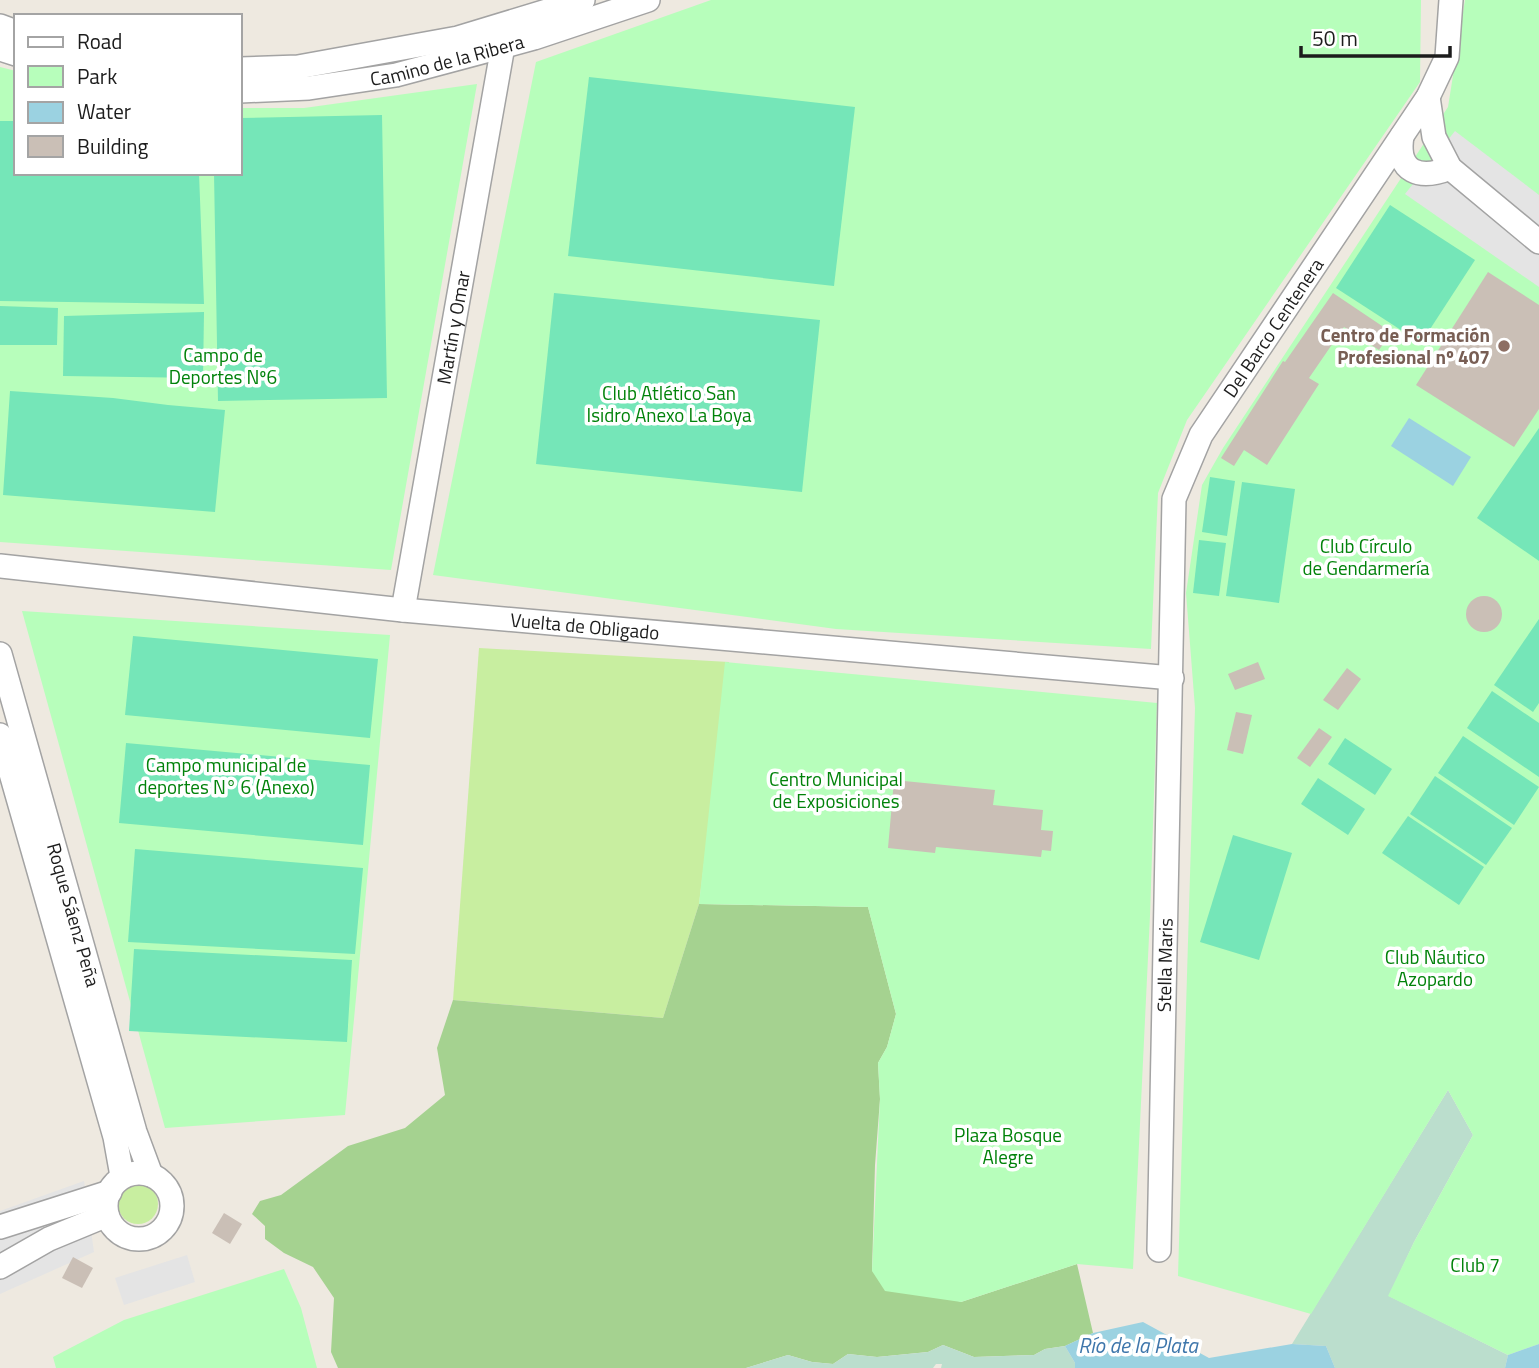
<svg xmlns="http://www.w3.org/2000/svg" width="1539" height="1368" viewBox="0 0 1539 1368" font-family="'Titillium Web',sans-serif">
	<rect width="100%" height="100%" fill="#eee9e0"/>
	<g fill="#c8eea0">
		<path d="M479,648L729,662L699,904L663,1018L453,1000Z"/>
		<circle cx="138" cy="1204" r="20"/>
	</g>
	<path fill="#a5d290" d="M699,904L868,907L896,1014L887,1047L878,1063L880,1099L875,1165L872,1271L961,1302L1077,1264L1093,1333L1065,1346L1045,1349L1034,1355L974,1357L943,1345L928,1352L877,1357L848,1354L833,1364L812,1362L788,1355L746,1368H338L331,1352L334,1298L313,1267L284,1253L265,1239V1226L252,1214L260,1201L281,1195L348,1146L405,1128L445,1095L437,1048L453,1000L663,1018Z"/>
	<g fill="#bbdecd">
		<path d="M1448,1090L1473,1135L1414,1242L1389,1296L1508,1355L1505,1368H1335L1326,1346L1292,1344Z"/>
		<path d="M943,1345L974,1357L1034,1355L1045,1349L1065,1346L1075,1363V1368H941L942,1364H936L933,1368H746L788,1355L812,1362L833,1364L848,1354L877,1357L928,1352Z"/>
	</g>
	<g fill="#b7febb">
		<path d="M711,0H1421L1420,82L1187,420L1158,493L1151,649L836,629L433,575L536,62Z"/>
		<path d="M1465,0H1539V1344L1508,1355L1388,1296L1414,1242L1473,1135L1448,1090L1311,1314L1178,1276L1195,708L1186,593L1202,485L1223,448L1448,107Z"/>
		<path d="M0,67L16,71V173H240V108H304L477,84L391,570L0,542Z"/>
		<path d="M22,611L390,635L345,1115L165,1128Z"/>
		<path d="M725,662L1157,703L1150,916L1133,1269L1077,1264L961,1302L885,1291L872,1271L880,1099L878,1063L887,1047L896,1014L868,907L699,904Z"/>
		<path d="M284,1269L301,1308L317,1368H56L53,1357L124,1320Z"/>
	</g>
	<g fill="#75e6b8">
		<path d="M589,77L855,107L834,286L568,256Z"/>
		<path d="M382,115L387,398L218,401L214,173H240V118Z"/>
		<path d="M0,121H16V173H199L204,304L0,301Z"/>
		<path d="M1390,205L1475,260L1421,343L1336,288Z"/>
		<path d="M554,293L820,320L802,492L536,464Z"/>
		<path d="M0,306L58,308L57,345H0Z"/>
		<path d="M204,312L203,378L63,376L64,316Z"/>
		<path d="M10,391L113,398L168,405L225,410L215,512L3,495Z"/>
		<path d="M1539,428V561L1477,518Z"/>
		<path d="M1210,477L1235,481L1227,536L1202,532Z"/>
		<path d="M1242,482L1295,489L1279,603L1226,596Z"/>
		<path d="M1199,540L1226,543L1219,596L1193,593Z"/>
		<path d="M1539,619V703L1533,712L1494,685Z"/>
		<path d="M133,636L378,659L370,738L125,715Z"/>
		<path d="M1492,691L1539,723V777L1467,728Z"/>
		<path d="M1463,736L1539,787L1514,825L1438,773Z"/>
		<path d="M1345,738L1392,769L1375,795L1328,764Z"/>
		<path d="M126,743L370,765L363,845L119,823Z"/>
		<path d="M1435,776L1512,828L1486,865L1410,814Z"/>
		<path d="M1318,778L1365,809L1348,835L1301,804Z"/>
		<path d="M1408,816L1484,867L1459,905L1382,853Z"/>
		<path d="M1233,835L1292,853L1259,960L1200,942Z"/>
		<path d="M135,849L363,868L355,954L128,942Z"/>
		<path d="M134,949L352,960L347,1042L129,1031Z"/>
	</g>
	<g fill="#e4e4e4">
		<path d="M1455,131L1539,195V287L1405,194Z"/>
		<path d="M84,1181L94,1252L0,1294V1211Z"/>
		<path d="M187,1255L195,1282L124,1305L115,1278Z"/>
	</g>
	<g fill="#9bd2e1">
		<path d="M1409,418L1471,457L1453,486L1391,446Z"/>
		<path d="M1143,1322L1209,1358L1292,1344L1326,1346L1335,1368H1075V1363L1065,1346L1093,1333Z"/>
		<path d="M1539,1344V1368H1505L1508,1355Z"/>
	</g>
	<g fill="#cabfb6">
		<path d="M1488,272L1539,305V409L1514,447L1416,385Z"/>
		<path d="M1333,293L1391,332L1379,350L1344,327L1309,378L1319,384L1267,465L1244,450L1234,466L1221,458L1283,361L1285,362Z"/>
		<circle cx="1484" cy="614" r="18"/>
		<path d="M1258,662L1265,679L1235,690L1228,674Z"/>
		<path d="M1347,668L1361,679L1338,710L1323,700Z"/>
		<path d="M1236,712L1252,715L1243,754L1227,750Z"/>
		<path d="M1319,728L1332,737L1310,767L1297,758Z"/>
		<path d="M894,780L995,790L993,805L1043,810L1041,830L1053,831L1051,851L1042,850L1041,857L936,847L935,853L888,848Z"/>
		<path d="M224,1213L242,1224L230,1244L212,1233Z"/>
		<path d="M73,1257L93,1268L82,1288L62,1278Z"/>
	</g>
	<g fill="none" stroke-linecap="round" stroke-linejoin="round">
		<g stroke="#a3a3a3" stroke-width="26">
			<g id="minor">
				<path d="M0,26L16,32"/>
				<path d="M0,49L16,54"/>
				<path d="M240,69L298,67L458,38L583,0"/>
				<path id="s1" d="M240,91L309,88L396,75L534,38L648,0"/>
				<path d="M1428,97L1434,137L1450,168L1539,242"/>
				<path d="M1402,136C1396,173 1420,180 1450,168"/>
				<path id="s2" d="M0,566L403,610L1172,678"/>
				<path id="s3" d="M403,610L503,46"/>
				<path id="s4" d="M0,654L135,1132L151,1175"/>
				<path d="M0,735L115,1137L122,1176"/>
				<circle cx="139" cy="1206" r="33"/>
				<path d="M0,1227L110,1192"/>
				<path id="s5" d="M1159,1250L1174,499L1201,435L1428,97L1447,57L1451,0"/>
				<path d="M0,1267L49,1239L107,1215"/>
			</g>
		</g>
		<use href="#minor" stroke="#fff" stroke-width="23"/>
	</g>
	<circle fill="#8d6e63" stroke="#fff" stroke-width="2.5" cx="1504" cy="346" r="7"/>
	<g text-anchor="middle" stroke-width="7" stroke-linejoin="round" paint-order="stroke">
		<g font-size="19" fill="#1c1c1c" stroke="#fff">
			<text dy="7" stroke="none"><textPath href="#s1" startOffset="210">Camino de la Ribera</textPath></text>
			<text dy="7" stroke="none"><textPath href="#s5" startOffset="950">Del Barco Centenera</textPath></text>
			<text dy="7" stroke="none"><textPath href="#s3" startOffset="287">Martín y Omar</textPath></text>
			<text dy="7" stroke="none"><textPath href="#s2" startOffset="588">Vuelta de Obligado</textPath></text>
			<text dy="7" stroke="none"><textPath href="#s4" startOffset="271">Roque Sáenz Peña</textPath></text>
			<text dy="7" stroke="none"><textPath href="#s5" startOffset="285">Stella Maris</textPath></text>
		</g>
		<g font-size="19" font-weight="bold" fill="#785e54" stroke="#fff" text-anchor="end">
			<text x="1490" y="342">Centro de Formación<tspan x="1490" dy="22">Profesional nº 407</tspan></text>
		</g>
		<g font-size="19" fill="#01820a" stroke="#fff">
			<text x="223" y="362">Campo de<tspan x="223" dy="22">Deportes Nº6</tspan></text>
			<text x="669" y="400">Club Atlético San<tspan x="669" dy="22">Isidro Anexo La Boya</tspan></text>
			<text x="1366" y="553">Club Círculo<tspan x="1366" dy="22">de Gendarmería</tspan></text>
			<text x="226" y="772">Campo municipal de<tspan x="226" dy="22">deportes N° 6 (Anexo)</tspan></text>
			<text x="836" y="786">Centro Municipal<tspan x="836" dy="22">de Exposiciones</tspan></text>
			<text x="1435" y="964">Club Náutico<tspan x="1435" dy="22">Azopardo</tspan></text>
			<text x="1008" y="1142">Plaza Bosque<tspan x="1008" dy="22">Alegre</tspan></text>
			<text x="1475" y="1272">Club 7</text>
		</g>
		<g font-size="21" font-style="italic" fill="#3e76ab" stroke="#fff">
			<text x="1138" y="1353">Río de la Plata</text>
		</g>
	</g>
	<rect x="14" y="14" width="228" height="161" fill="#ffffff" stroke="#a4a4a4" stroke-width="2"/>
	<rect x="28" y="37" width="35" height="10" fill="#ffffff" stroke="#a4a4a4" stroke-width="2"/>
	<text x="77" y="49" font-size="21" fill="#1c1c1c">Road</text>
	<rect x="28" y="66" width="35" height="21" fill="#b7febb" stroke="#a4a4a4" stroke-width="2"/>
	<text x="77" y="84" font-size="21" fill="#1c1c1c">Park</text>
	<rect x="28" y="102" width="35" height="21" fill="#9bd2e1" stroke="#a4a4a4" stroke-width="2"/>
	<text x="77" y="119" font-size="21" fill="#1c1c1c">Water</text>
	<rect x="28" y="136" width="35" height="21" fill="#cabfb6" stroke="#a4a4a4" stroke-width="2"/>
	<text x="77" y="154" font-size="21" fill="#1c1c1c">Building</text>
	<path d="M1301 46v10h149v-10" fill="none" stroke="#1c1c1c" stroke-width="3.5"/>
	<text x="1312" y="46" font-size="21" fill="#1c1c1c" stroke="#ffffff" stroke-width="5" paint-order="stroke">50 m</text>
</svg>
